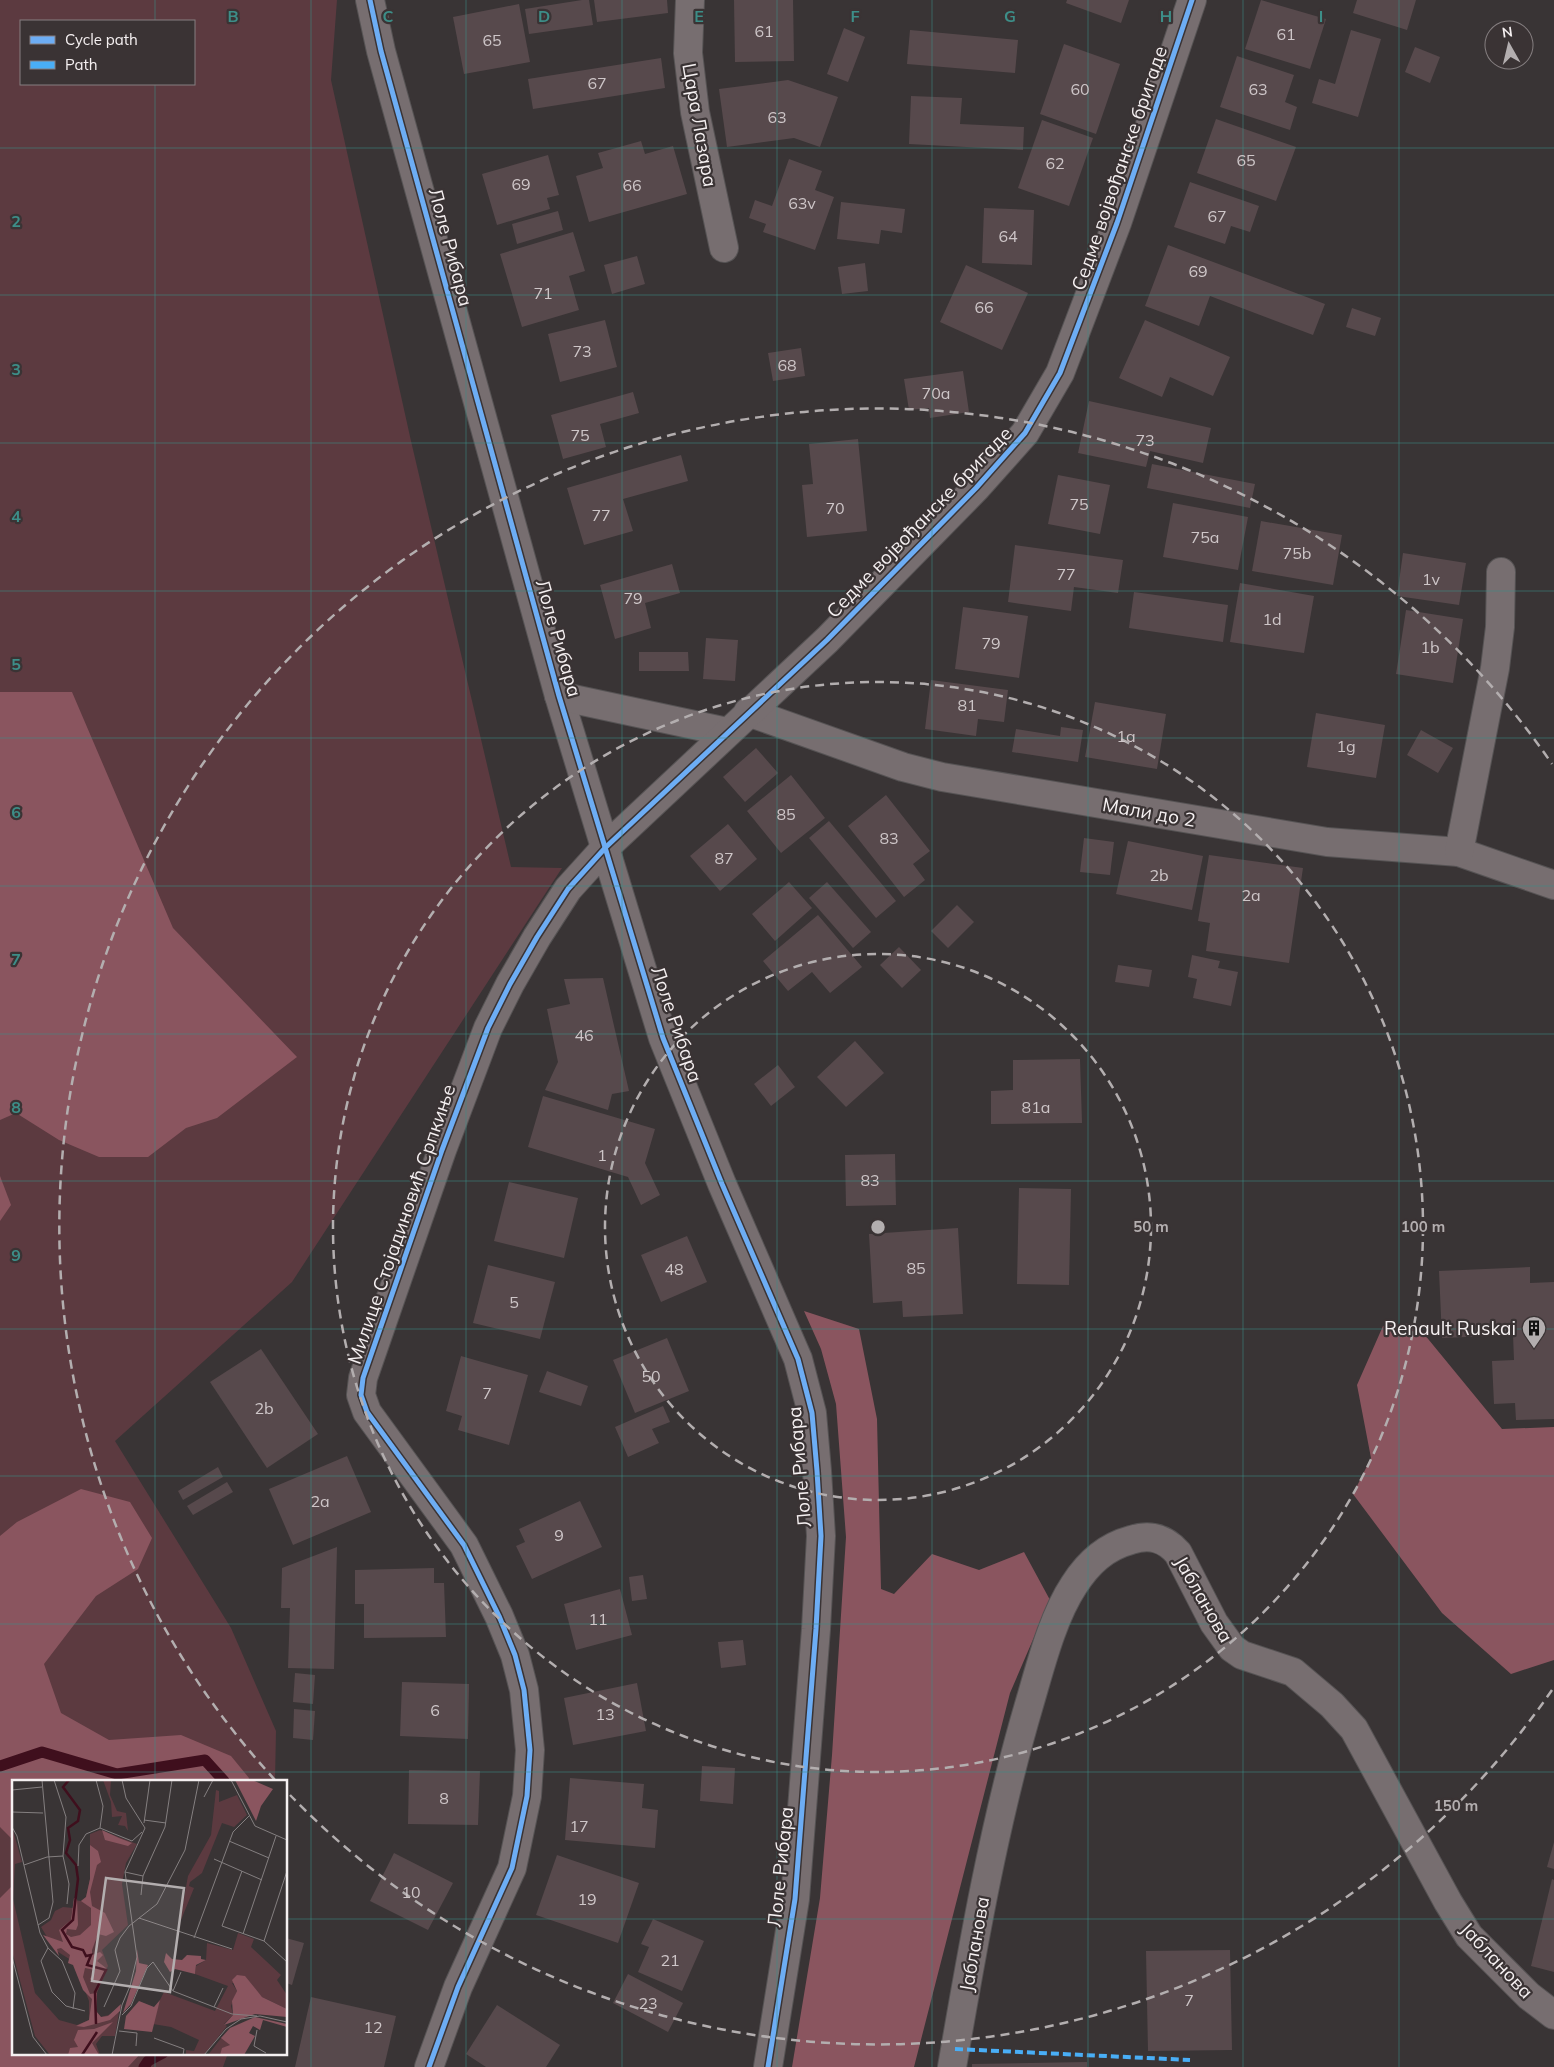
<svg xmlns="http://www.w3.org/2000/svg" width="1554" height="2067" viewBox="0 0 1554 2067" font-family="Mulish,sans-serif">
	<rect width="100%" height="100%" fill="#393435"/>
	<path fill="#5c3a40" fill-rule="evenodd" d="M0,0H337L331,80L411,441L511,867L562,868L292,1282L115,1441L231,1628L276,1731L275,1781H14V2053H228L223,2067H0ZM21,21H194V84H21Z"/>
	<g fill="#8a555f">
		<path d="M0,692H72L173,928L297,1057L217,1118L186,1128L148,1157H99L59,1140L16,1113L0,1120Z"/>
		<path d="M0,1176L11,1205L0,1221Z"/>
		<path d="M804,1311L859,1329L877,1419L881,1589L894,1594L932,1554L979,1570L1024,1552L1050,1600L1010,1693L914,2067H792L820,1898L832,1755L846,1537L836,1404L821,1349Z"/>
		<path d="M1415,1323L1502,1429L1554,1427V1660L1511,1674L1442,1613L1353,1494L1371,1458L1357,1385L1383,1326Z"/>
		<path d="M81,1489L130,1502L152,1538L138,1569L96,1596L44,1664L61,1713L109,1740L181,1735L231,1756L249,1778L248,1781H14V1841L0,1827V1536L17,1522Z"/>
		<path d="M14,1884V2053H141L128,2067H0V1898Z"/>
	</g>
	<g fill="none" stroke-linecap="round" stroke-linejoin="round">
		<g stroke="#3f0f1d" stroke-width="11">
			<path d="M0,1766L42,1752L117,1774L205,1760L224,1781"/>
			<path d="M144,2067L148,2061L163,2053"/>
		</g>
	</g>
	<g fill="#57494c">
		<path d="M582,0H589L593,25L529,34L525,9Z"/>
		<path d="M594,0H667L668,13L597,22Z"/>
		<path d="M734,0H793L794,61L735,62Z"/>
		<path d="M1067,0H1129L1121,23L1066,3Z"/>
		<path d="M1261,0L1326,19L1310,69L1245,49Z"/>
		<path d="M1357,0H1416L1407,30L1353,13Z"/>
		<path d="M519,4L530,62L464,74L453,17Z"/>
		<path d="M844,28L865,37L848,82L827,74Z"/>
		<path d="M910,30L1018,40L1015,73L907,64Z"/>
		<path d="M1351,30L1381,39L1358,117L1312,103L1319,79L1335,84Z"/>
		<path d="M1064,44L1120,64L1096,134L1040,114Z"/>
		<path d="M1415,47L1440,57L1430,83L1405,72Z"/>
		<path d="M1237,56L1294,75L1285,102L1297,107L1290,130L1220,107Z"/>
		<path d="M661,58L665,88L533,109L528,79Z"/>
		<path d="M788,80L838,97L820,147L794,138L727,147L719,89Z"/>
		<path d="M911,96L962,98L960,124L1024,127L1023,150L909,144Z"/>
		<path d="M1216,119L1296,147L1276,201L1197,173Z"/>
		<path d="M1042,120L1093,138L1069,206L1018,188Z"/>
		<path d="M641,141L645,154L673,146L687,194L589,222L576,176L603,168L598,153Z"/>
		<path d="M548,155L559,195L547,198L550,209L497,225L482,174Z"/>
		<path d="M789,159L822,171L815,190L834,197L815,250L763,232L766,224L749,218L755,200L772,206Z"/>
		<path d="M1190,182L1259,206L1250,232L1231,226L1225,244L1174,227Z"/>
		<path d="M841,202L905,209L902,233L881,230L879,244L837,239Z"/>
		<path d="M984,208L1034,210L1032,265L982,263Z"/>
		<path d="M558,211L563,230L517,244L512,224Z"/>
		<path d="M573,232L585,271L569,276L579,310L522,327L500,254Z"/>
		<path d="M1168,245L1325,304L1313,335L1210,296L1199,326L1145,306Z"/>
		<path d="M637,256L645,284L612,294L604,265Z"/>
		<path d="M865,263L868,291L842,294L838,267Z"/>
		<path d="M966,265L1028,293L1002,350L940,322Z"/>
		<path d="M1352,308L1381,318L1375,336L1346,327Z"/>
		<path d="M605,320L617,367L560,382L548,334Z"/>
		<path d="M1145,320L1230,357L1213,396L1170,377L1162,397L1119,378Z"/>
		<path d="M801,348L805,376L773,381L768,353Z"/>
		<path d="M963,371L969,412L930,418L929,408L909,410L904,379Z"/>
		<path d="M633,392L639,413L600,424L606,447L563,459L551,415Z"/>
		<path d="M1089,401L1211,428L1203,463L1150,451L1146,467L1078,453Z"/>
		<path d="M858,439L867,531L807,537L802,485L813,484L809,444Z"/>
		<path d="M681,455L688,481L623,499L633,531L584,545L567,488Z"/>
		<path d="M1152,464L1255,484L1250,508L1147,488Z"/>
		<path d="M1058,475L1110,485L1100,534L1048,524Z"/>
		<path d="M1173,503L1248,517L1238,570L1163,557Z"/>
		<path d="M1261,521L1342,535L1333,585L1252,571Z"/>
		<path d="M1015,545L1123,560L1118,593L1074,587L1071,611L1008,602Z"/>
		<path d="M1403,553L1466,563L1459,605L1397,596Z"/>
		<path d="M672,564L680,593L645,603L651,628L615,639L600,585Z"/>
		<path d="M1240,583L1314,596L1304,653L1230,642Z"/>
		<path d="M1134,592L1228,605L1223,642L1129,628Z"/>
		<path d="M963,607L1028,616L1019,678L955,669Z"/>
		<path d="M1406,610L1463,619L1453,683L1396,674Z"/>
		<path d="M706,638L738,640L735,681L703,679Z"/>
		<path d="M639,652H688L689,671H639Z"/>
		<path d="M931,680L1008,690L1004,722L978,719L976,736L925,729Z"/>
		<path d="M1095,702L1166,714L1157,769L1085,757Z"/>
		<path d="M1316,713L1385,725L1376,778L1307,767Z"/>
		<path d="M1061,727L1083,730L1078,762L1012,752L1016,729L1060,736Z"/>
		<path d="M1421,730L1453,748L1438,773L1407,755Z"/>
		<path d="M756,748L778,773L745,802L723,777Z"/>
		<path d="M791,775L825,818L781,853L747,811Z"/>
		<path d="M886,795L930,851L913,864L925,880L904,897L848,826Z"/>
		<path d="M829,821L896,901L876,918L809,838Z"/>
		<path d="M728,824L757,859L720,891L690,856Z"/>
		<path d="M1084,838L1114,842L1110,875L1080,872Z"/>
		<path d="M1128,841L1203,856L1192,910L1116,894Z"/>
		<path d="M1209,855L1303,868L1289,963L1206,951L1210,923L1198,921Z"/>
		<path d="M789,882L812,908L775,941L752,914Z"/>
		<path d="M827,882L871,932L853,948L809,898Z"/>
		<path d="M957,905L974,922L948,948L931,931Z"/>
		<path d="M818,915L862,967L830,993L812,972L788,991L763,961Z"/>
		<path d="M899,947L921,970L902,988L880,965Z"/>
		<path d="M1192,955L1220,961L1218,968L1238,972L1231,1006L1193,998L1197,979L1188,977Z"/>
		<path d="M1118,965L1152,970L1149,987L1115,982Z"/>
		<path d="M603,978L629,1091L612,1094L608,1110L545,1090L558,1062L547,1009L570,1004L564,979Z"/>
		<path d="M855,1041L884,1073L846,1107L817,1077Z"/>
		<path d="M1080,1059L1082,1123L991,1124V1091L1013,1090V1060Z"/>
		<path d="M778,1065L795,1087L771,1106L754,1084Z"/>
		<path d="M543,1096L655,1129L645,1163L660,1195L641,1205L628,1177L528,1147Z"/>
		<path d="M895,1154L896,1205L846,1206L845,1155Z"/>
		<path d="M509,1182L578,1198L564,1258L494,1241Z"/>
		<path d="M1019,1188L1071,1189L1069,1285L1017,1284Z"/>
		<path d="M958,1228L963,1314L903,1317L902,1301L873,1303L869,1234Z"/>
		<path d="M687,1236L707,1282L661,1302L641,1255Z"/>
		<path d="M488,1265L555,1282L540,1339L473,1323Z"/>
		<path d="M1530,1267V1283L1554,1282V1419L1516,1420L1515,1403L1494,1404L1492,1361L1514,1360L1513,1335L1442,1338L1439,1271Z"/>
		<path d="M667,1338L689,1391L635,1413L613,1360Z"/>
		<path d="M261,1349L318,1434L267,1468L210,1382Z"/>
		<path d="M461,1356L528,1375L509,1445L458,1430L462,1416L446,1411Z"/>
		<path d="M547,1371L588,1386L581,1406L539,1392Z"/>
		<path d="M663,1406L670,1422L652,1429L659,1443L628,1457L615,1427Z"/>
		<path d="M347,1456L371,1512L293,1545L269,1489Z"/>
		<path d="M218,1467L223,1477L183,1500L178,1491Z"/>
		<path d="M227,1482L233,1492L193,1515L187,1506Z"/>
		<path d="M580,1501L602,1547L532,1579L516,1546L525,1542L519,1529Z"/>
		<path d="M337,1547L334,1669L288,1668L290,1608H281L282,1568Z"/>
		<path d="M434,1568V1583H444L446,1637L364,1638V1604H355V1570Z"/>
		<path d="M643,1575L647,1599L632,1601L629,1577Z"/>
		<path d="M620,1589L632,1635L576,1650L564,1604Z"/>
		<path d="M743,1640L746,1665L721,1668L718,1642Z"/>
		<path d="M295,1673L315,1675L313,1704L293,1702Z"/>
		<path d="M402,1682L469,1684L468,1739L400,1736Z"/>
		<path d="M637,1683L646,1731L573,1745L564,1698Z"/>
		<path d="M294,1709L315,1711L313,1740L293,1738Z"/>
		<path d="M702,1766L735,1768L733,1804L700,1801Z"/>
		<path d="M409,1770L480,1771L478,1825L408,1824Z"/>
		<path d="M570,1778L644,1784L642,1808L658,1810L655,1848L565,1840Z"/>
		<path d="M1554,1842V1869L1547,1867Z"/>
		<path d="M394,1853L453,1883L428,1930L370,1901Z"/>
		<path d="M557,1855L639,1883L618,1943L536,1915Z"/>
		<path d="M1552,1879L1554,1880V1972L1531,1966Z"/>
		<path d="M653,1919L704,1941L682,1991L638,1972L649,1947L641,1944Z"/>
		<path d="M286,1938L304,1943L292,1985L286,1983Z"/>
		<path d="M1230,1950L1232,2050L1148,2051L1146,1951Z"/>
		<path d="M628,1974L683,2003L668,2032L613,2003Z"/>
		<path d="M311,1997L396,2016L384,2067H295Z"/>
		<path d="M497,2005L560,2045L546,2067H486L466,2054Z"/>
		<path d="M1087,2062V2067H972V2064Z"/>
	</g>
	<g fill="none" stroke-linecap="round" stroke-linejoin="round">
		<g stroke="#565354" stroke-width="30">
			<g id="minor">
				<path d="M370,0L381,51L559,696L663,1038L722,1184L798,1359L812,1413L817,1471L821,1536L816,1629L795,1899L768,2067"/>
				<path d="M690,0L688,53L695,112L724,248"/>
				<path d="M559,696L727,732"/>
				<path d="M748,712L903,767L942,777L1327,842L1459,852L1554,885"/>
				<path d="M1459,852L1495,668L1500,627L1501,572"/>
				<path d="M429,2067L458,1987L512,1868L527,1796L530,1750L524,1690L515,1655L499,1616L464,1545L367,1412L361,1395L363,1378L442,1150L488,1028L510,984L537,937L568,889L606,847L827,640L976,488L1025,433L1060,373L1117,223L1192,0"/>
				<path d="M952,2067C973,1945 994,1824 1029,1705C1040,1668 1052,1618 1074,1585C1088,1563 1105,1547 1131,1540C1150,1534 1165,1538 1178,1553L1214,1623L1232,1648L1242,1655L1293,1672L1332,1705L1354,1729L1448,1902L1469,1936L1529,1996L1554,2015"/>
			</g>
		</g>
		<use href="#minor" stroke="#776e70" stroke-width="28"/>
		<path stroke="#49aef6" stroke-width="4" stroke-dasharray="8 4" stroke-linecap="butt" d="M955,2049L1190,2060"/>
		<g stroke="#3a3334" stroke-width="8">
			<g id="cycleway">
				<path d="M370,0L381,51L559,696L663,1038L722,1184L798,1359L812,1413L817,1471L821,1536L816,1629L795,1899L768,2067"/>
				<path d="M429,2067L458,1987L512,1868L527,1796L530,1750L524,1690L515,1655L499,1616L464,1545L367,1412L361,1395L363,1378L442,1150L488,1028L510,984L537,937L568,889L606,847L827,640L976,488L1025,433L1060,373L1117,223L1192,0"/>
			</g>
		</g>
		<use href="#cycleway" stroke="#6dadf4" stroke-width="5"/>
	</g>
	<path fill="none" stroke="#3d8e88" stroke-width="1" stroke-opacity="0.55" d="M155,0V21M311,0V2067M466,0V2067M622,0V2067M777,0V2067M932,0V2067M1088,0V2067M1243,0V2067M1399,0V2067M155,84V1781M0,148H1554M0,295H1554M0,443H1554M0,591H1554M0,738H1554M0,886H1554M0,1034H1554M0,1181H1554M0,1329H1554M0,1476H1554M0,1624H1554M0,1772H1554M0,1919H14M286,1919H1554M155,2053V2067"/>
	<g fill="none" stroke="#b3aeaf" stroke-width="2.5" stroke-dasharray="9 6">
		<circle cx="878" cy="1227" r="273"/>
		<circle cx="878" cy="1227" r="545"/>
		<path d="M1552 1690A818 818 0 0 1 290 1795M275 1780A818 818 0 1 1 1552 764"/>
	</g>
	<defs>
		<g id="building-pin" transform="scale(1.25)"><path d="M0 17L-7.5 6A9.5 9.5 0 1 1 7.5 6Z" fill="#b3aeaf" stroke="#3a3334"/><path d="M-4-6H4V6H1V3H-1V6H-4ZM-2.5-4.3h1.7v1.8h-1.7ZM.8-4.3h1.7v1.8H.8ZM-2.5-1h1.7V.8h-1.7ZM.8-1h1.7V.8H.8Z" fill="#111"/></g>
	</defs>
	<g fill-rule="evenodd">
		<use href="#building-pin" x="1534" y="1328"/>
	</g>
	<g text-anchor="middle" stroke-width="4.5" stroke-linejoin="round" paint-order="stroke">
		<g font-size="16" fill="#cec6c8">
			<text x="764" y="37">61</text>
			<text x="1286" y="40">61</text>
			<text x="492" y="46">65</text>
			<text x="597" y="89">67</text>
			<text x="1080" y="95">60</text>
			<text x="1258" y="95">63</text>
			<text x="777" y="123">63</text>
			<text x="1246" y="166">65</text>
			<text x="1055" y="169">62</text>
			<text x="521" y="190">69</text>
			<text x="632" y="191">66</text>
			<text x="802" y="209">63v</text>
			<text x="1217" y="222">67</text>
			<text x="1008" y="242">64</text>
			<text x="1198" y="277">69</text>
			<text x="543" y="299">71</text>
			<text x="984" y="313">66</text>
			<text x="582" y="357">73</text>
			<text x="787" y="371">68</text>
			<text x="936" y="399">70a</text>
			<text x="580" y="441">75</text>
			<text x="1145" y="446">73</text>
			<text x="1079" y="510">75</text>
			<text x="835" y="514">70</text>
			<text x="601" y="521">77</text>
			<text x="1205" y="543">75a</text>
			<text x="1297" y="559">75b</text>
			<text x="1066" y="580">77</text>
			<text x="1431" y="585">1v</text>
			<text x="633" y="604">79</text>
			<text x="1272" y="625">1d</text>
			<text x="991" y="649">79</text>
			<text x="1430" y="653">1b</text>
			<text x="967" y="711">81</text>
			<text x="1126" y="742">1a</text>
			<text x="1346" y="752">1g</text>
			<text x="786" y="820">85</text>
			<text x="889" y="844">83</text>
			<text x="724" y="864">87</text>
			<text x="1159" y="881">2b</text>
			<text x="1251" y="901">2a</text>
			<text x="584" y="1041">46</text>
			<text x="1036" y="1113">81a</text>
			<text x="602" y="1161">1</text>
			<text x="870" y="1186">83</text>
			<text x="916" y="1274">85</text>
			<text x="674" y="1275">48</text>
			<text x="514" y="1308">5</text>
			<text x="651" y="1382">50</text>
			<text x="487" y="1399">7</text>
			<text x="264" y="1414">2b</text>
			<text x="320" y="1507">2a</text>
			<text x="559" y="1541">9</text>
			<text x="598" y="1625">11</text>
			<text x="435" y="1716">6</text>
			<text x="605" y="1720">13</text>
			<text x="444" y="1804">8</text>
			<text x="579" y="1832">17</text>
			<text x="411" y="1898">10</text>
			<text x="587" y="1905">19</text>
			<text x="670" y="1966">21</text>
			<text x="1189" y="2006">7</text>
			<text x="648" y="2009">23</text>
			<text x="373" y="2033">12</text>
		</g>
		<g font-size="19" fill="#f5f0f1" stroke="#3a3334">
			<text transform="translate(700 125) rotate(80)" y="7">Цара Лазара</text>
			<text transform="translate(1119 168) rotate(-71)" y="7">Седме војвођанске бригаде</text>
			<text transform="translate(451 247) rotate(75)" y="7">Лоле Рибара</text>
			<text transform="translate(919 522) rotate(-46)" y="7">Седме војвођанске бригаде</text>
			<text transform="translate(559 638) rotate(74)" y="7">Лоле Рибара</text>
			<text transform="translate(1149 812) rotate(10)" y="7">Мали до 2</text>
			<text transform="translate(677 1024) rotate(71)" y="7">Лоле Рибара</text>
			<text transform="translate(401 1224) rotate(-71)" y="7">Милице Стојадиновић Српкиње</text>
			<text transform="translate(799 1467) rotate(-95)" y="7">Лоле Рибара</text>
			<text transform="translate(1204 1599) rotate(60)" y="7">Јабланова</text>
			<text transform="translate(780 1867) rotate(-84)" y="7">Лоле Рибара</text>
			<text transform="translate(974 1944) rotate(-80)" y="7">Јабланова</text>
			<text transform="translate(1497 1960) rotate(47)" y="7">Јабланова</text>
		</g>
		<g font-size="19" fill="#f5f0f1" stroke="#3a3334" text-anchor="end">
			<text x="1516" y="1335">Renault Ruskai</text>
		</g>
	</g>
	<g transform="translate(12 1780)">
		<rect width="275" height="275" fill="#393435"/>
		<path d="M91,0H99L98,15L105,31L114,33L116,51L113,46L106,45L110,36L100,37L99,22ZM204,10L207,11V22L225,15L235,35L222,47L210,43L190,93L178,102L177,106L182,108L167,145L176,96L199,55ZM0,47L10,82L3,84L1,119L23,213L47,240L65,245L77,240V221L62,182L43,170L29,147L39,140L43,131L51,127L61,128L62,120L69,121L74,117L78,99V54L88,50L125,64L114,83L110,104L116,145L90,170L96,186L85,213L84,231L89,237L107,232L103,256H90L84,264L88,275H38L23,256L0,171ZM226,153L242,159L239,167L269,195L265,200L275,215V229L250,217L236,204L220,203L225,211L219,226L221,235L212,244L215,246L192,275H174V270L182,271L187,260L159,247L141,244L148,220L152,212L203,231L216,206L183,194L184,186L194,180L195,163L221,170ZM210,257L218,265L208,275H196Z" fill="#5c3a40"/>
		<path d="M223,0H240L261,9L249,26L244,41ZM90,50L107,58L120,63L116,66L93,60ZM78,65L86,71L89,82L85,85L78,112L80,126L93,133L102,152L94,156L86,154L80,170V175L88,172L91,175L85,181L94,188L91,198L82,203L78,199L83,190L73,188L71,197L78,214L85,213L84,231L89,237L96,236L109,224L108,231L98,240L72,247L64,246L77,240L80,219L71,210L61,185L56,183L58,175L49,168L45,169L47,176L31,155L51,162L47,150L59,140L62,118L65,119L66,145L64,150L55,149L54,154L59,157L68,155L79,145V128L69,121L74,117L78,99ZM125,169L127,183L136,185L119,224L111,233L124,191ZM154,173L160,179L170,180L175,175L189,176V179L194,180L184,185L183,194L163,189L158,192L152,182ZM225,195L233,196L250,217L275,229V237L243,234L212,245L221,235L220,221L225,211L220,200ZM148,220L140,252L112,249L114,236L127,221L142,227ZM243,237L275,244V247L251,240L248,250L241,246L237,253L243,256L232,275H208L210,268L218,265L209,258L218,248ZM101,242L80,263L87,275H56L58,268L66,267L62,260L66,250L82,249Z" fill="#8a555f"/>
		<path fill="none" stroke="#3f0f1d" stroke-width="2.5" d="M57,0L51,7L68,30L66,41L56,48L58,60L54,73L64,85L66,99L61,140L50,150L60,167L71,170L74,176L79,175L75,185L94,190L83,212L84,244M70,275L85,252"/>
		<path fill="none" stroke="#847f80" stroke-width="1" d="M42,0L54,37L51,76L57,104L55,124M84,0L91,26L88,48M219,0L243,46L275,60M0,10L30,7M192,17L201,0M0,32L31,33M132,40L154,43M132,43L138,0M0,47L5,56L28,153L36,168L50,181L63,213L61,229M217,61L257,78M202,79L250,100M12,85L35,77L51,76M66,86L67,65L74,54L88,48L120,61L130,52M230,91L210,146L252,161M275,91L252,161L275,182M113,92L131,96M129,115L131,96L153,47L160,0M127,138L220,169M26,145L37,138L41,122L30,0M231,154L264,56M182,158L221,52L237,36M36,168L29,181L40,212L54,226L73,231M0,177L21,257L35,275M161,211L169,192M92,227L108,191L103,170L108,158L117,146L145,124L173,70L187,0M202,227L211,208M110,235L119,226L135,188L141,182L161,211L220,234L245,236M245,250L242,266L254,273M107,251L125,253L124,266M142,258L172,269L171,275M100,275L110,225L118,206L125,177L113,92L133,48L114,18L110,0M192,275L214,249L229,239L248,236L275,242"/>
		<path fill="#b3aeaf" fill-opacity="0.15" stroke="#b3aeaf" stroke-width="2.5" d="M94,98L172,108L158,212L80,201Z"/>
		<rect width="275" height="275" fill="none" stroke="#f5f0f1" stroke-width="2.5"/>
	</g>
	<g font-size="16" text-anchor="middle" font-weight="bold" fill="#3d8e88" stroke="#3a3334" stroke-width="4.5" stroke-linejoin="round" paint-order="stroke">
		<text x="233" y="22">B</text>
		<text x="388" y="22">C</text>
		<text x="544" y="22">D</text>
		<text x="699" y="22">E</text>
		<text x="855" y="22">F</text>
		<text x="1010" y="22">G</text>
		<text x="1166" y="22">H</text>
		<text x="1321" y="22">I</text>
		<text x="16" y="227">2</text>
		<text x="16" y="375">3</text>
		<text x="16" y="522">4</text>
		<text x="16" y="670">5</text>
		<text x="16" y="818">6</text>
		<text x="16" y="965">7</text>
		<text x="16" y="1113">8</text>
		<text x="16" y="1261">9</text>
	</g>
	<circle cx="878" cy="1227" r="8" fill="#b3aeaf" stroke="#3a3334" stroke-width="2.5"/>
	<g font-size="15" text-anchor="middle" font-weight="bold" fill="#b3aeaf" stroke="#3a3334" stroke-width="4.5" stroke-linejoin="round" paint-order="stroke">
		<text x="1151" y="1232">50 m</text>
		<text x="1423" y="1232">100 m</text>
		<text x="1456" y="1811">150 m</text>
	</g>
	<rect x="20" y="20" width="175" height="65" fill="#3a3334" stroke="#857f80"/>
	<rect x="30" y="36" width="25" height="8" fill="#6dadf4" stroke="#857f80"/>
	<text x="65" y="45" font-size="15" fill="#f5f0f1">Cycle path</text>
	<rect x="30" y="61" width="25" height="8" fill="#49aef6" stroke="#857f80"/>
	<text x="65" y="70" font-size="15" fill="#f5f0f1">Path</text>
	<g transform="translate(1509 45) rotate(352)"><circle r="24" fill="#3a3334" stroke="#857f80"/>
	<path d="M0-4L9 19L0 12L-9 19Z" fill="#b3aeaf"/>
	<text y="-8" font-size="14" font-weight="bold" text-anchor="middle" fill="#f5f0f1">N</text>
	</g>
</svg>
